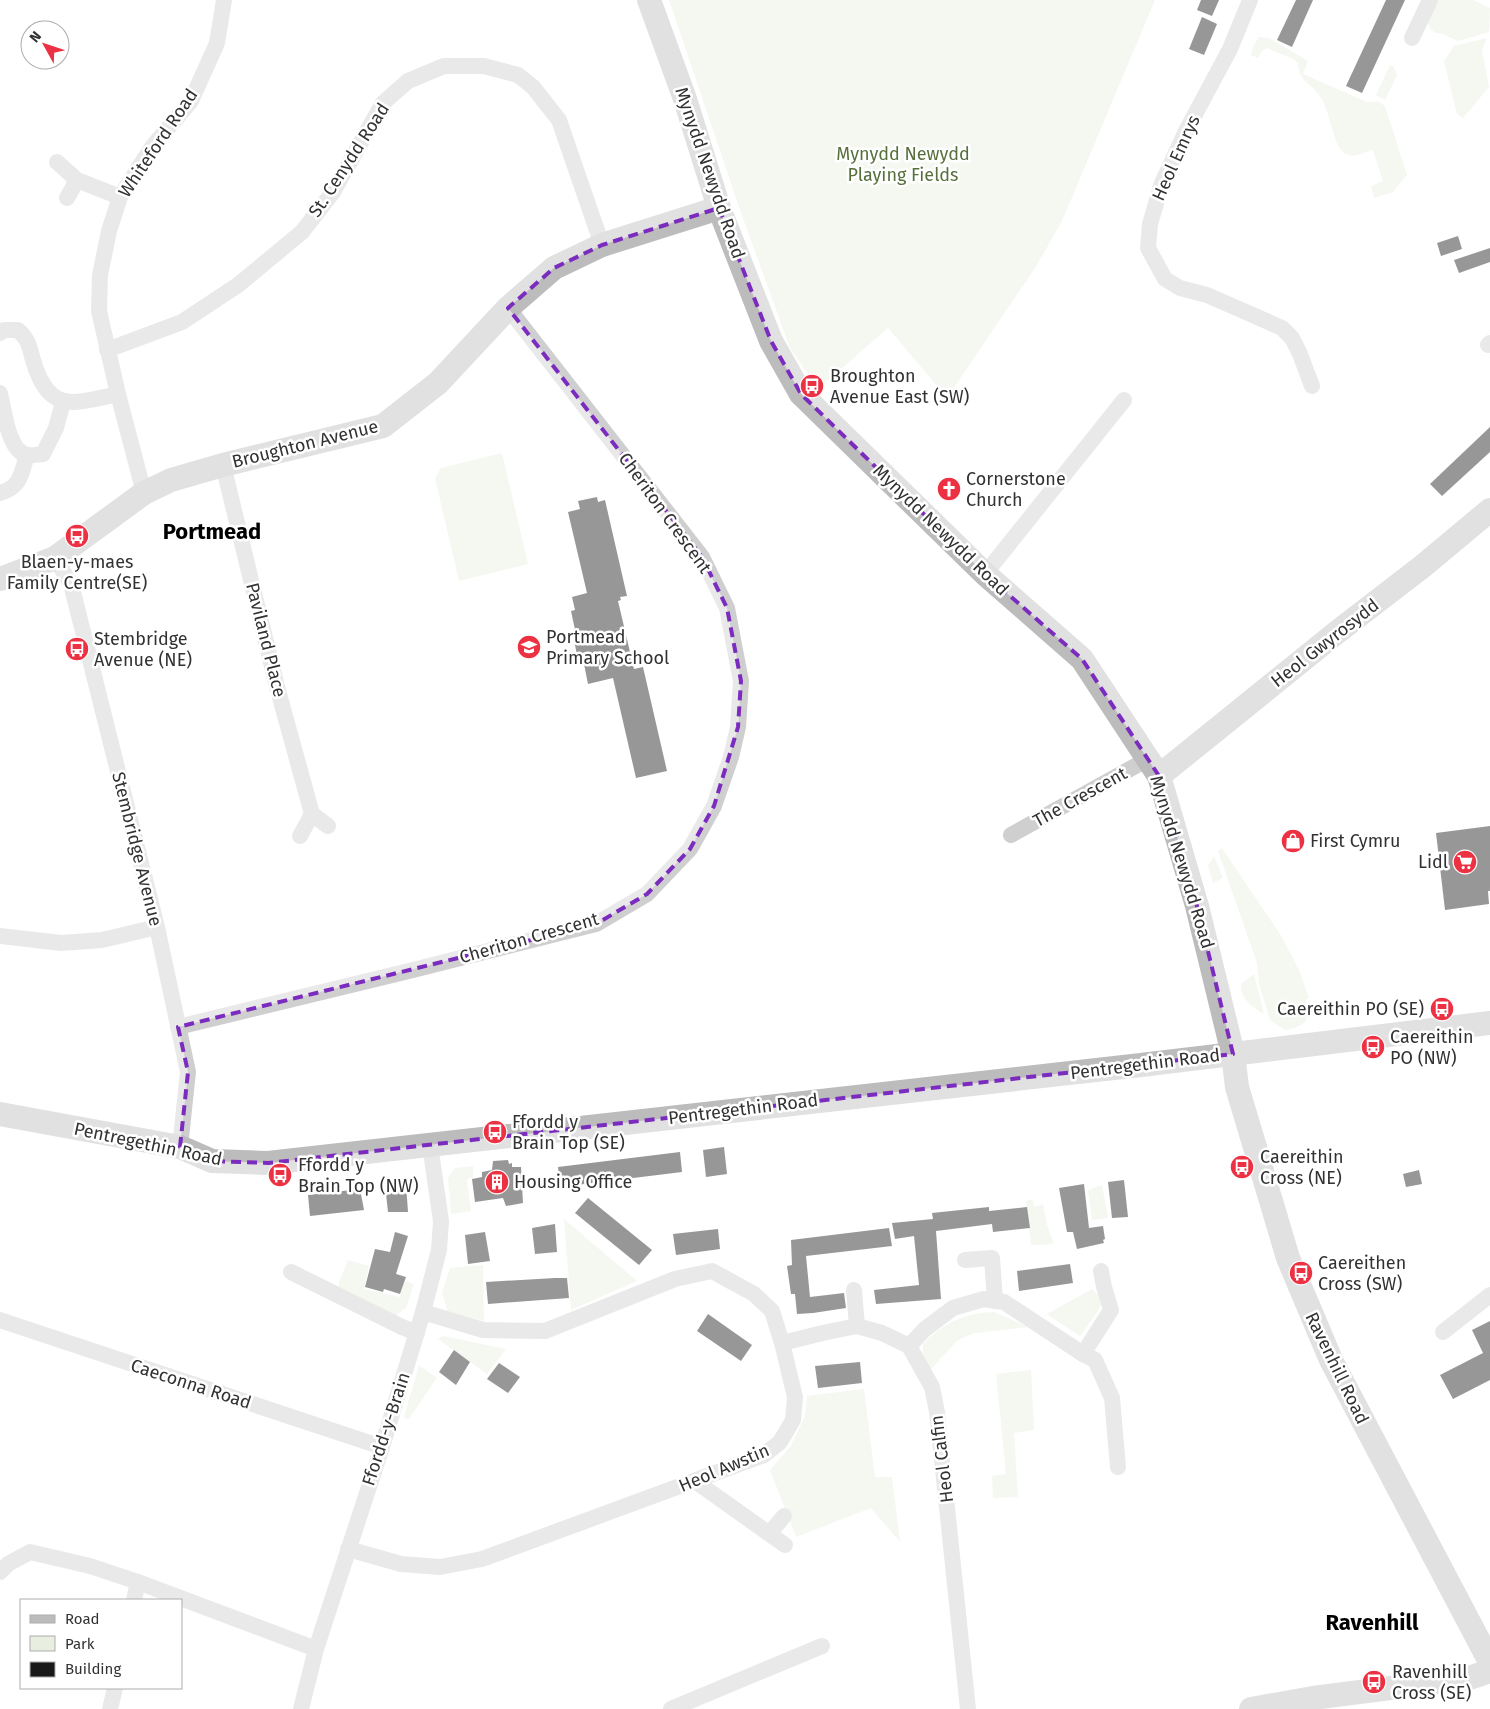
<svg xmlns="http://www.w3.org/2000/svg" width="1490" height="1709" viewBox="0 0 1490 1709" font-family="'Fira Sans',sans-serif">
	<rect width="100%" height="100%" fill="#fff"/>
	<g fill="#e8efe0">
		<path d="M669,0H1155L1062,221L1037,265L947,398L888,328L818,389L790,348L740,210Z"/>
		<path d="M1438,0H1473L1490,8L1489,32L1458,41L1440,33H1436L1430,29L1427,18L1436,2Z"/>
		<path d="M1259,37L1269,38L1308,61L1303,74L1367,102H1379L1385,106L1407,175L1393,192L1374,198L1371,186L1383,181L1373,150C1364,152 1352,160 1343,152C1333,144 1330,111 1321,98C1313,84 1298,82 1298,63L1293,59L1267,48L1262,51L1258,58L1251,55L1253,46Z"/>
		<path d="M1487,38L1482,50L1489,87L1463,118L1457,114L1444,61L1454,46Z"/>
		<path d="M1390,65L1393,66L1397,75L1385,100L1376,95Z"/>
		<path d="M502,453L528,564L459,581L435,478L441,468Z"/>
		<path d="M1222,848L1282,937L1299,970L1309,998L1306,1000L1308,1015L1305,1022L1301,1025L1292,1029L1285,1030L1270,1020L1259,984L1257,963L1218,851Z"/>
		<path d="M1214,856L1223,878L1213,883L1208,865Z"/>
		<path d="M1254,974L1264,1014C1252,1007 1240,999 1241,984Z"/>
		<path d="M473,1166V1177L467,1179L471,1211L451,1214L448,1178L455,1168Z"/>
		<path d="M1102,1185L1108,1218L1092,1220L1088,1190Z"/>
		<path d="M1033,1199L1034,1207L1043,1204L1047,1225L1054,1244L1031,1245L1026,1201Z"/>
		<path d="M564,1219L637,1281L571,1310Z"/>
		<path d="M348,1260L369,1266L364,1289L400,1297L405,1281L414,1284L406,1308L392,1318L339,1287V1282Z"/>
		<path d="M483,1265L484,1321L448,1312L442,1293L450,1268Z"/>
		<path d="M1092,1289L1098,1295L1101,1304L1098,1311L1080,1336L1047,1314Z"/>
		<path d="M994,1312L1028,1327L975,1333L958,1340L931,1369L923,1356V1344C944,1323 964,1313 994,1312Z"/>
		<path d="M443,1336L506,1349L487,1374L438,1339Z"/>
		<path d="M419,1365L437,1378L408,1420L404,1417Z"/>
		<path d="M1031,1370L1034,1430L1014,1433L1018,1497L993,1498L992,1476L1006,1474L996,1374Z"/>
		<path d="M864,1389L875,1477H892L900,1542L871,1508L796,1537L770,1470L791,1446L805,1416L807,1396Z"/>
	</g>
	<g fill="#191919">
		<path d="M1201,0H1219L1212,16L1197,10Z"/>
		<path d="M1296,0H1313L1292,47L1277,40Z"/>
		<path d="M1386,0H1405L1362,93L1346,86Z"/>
		<path d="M1202,17L1217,24L1204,55L1189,49Z"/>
		<path d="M1458,236L1462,249L1441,256L1437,243Z"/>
		<path d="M1490,248V262L1459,273L1454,260Z"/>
		<path d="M1490,427V452L1442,496L1430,484Z"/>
		<path d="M597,497L598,502L605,500L627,596L620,597L621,600L618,601L634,669L643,667L667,771L636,778L613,678L588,684L582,654L577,655L574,640L577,639L571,611L575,610L572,597L587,593L568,512L580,509L578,501Z"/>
		<path d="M1490,826V891H1488L1489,904L1445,910L1436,833Z"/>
		<path d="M724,1147L727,1174L706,1177L703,1150Z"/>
		<path d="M680,1152L682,1172L560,1187L558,1167Z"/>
		<path d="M508,1160L509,1164L512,1163V1167H521L523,1203L506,1206L503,1198L475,1202L472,1179L482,1177V1172L492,1170L493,1161Z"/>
		<path d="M1419,1170L1422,1184L1406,1187L1403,1174Z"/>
		<path d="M1124,1180L1128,1217L1112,1218L1108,1182Z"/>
		<path d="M406,1184L408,1212H388L385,1185Z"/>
		<path d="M1084,1184L1089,1228L1103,1226L1105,1239L1103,1240L1104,1243L1077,1249L1073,1232H1067L1059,1188Z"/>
		<path d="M360,1189L364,1210L310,1216L308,1195Z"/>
		<path d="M588,1198L652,1250L639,1265L575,1213Z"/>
		<path d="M989,1207V1211L1027,1207L1030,1228L993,1232L992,1224L936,1231L941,1299L876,1304L874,1290L919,1285L914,1236L895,1239L892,1223L933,1219L932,1213Z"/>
		<path d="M555,1224L557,1252L535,1254L532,1228Z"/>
		<path d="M889,1228L892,1246L806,1256L810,1297L844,1293L846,1308L813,1313L797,1314L795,1294H791L787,1266L792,1265L791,1240Z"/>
		<path d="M718,1229L720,1249L676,1255L673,1234Z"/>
		<path d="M395,1232L408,1236L396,1274L406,1277L400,1294L384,1289L383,1292L365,1287L375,1249L390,1252Z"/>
		<path d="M485,1232L490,1261L468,1264L465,1235Z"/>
		<path d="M1070,1264L1073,1283L1019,1291L1017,1271Z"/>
		<path d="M555,1278H567L569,1298L488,1304L486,1282Z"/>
		<path d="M708,1314L752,1345L741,1361L697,1331Z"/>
		<path d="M1490,1321V1380L1453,1399L1440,1375L1483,1353L1472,1330Z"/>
		<path d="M454,1350L470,1362L456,1385L439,1372Z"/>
		<path d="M860,1362L862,1383L818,1388L815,1366Z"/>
		<path d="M499,1363L520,1377L508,1393L487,1379Z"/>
	</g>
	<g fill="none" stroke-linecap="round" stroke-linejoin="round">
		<g stroke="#cfcfcf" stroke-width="16">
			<path d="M1250,0L1230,49L1186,131L1162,183L1150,224L1148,248L1165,279L1180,288L1207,295L1282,328L1292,338L1300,354L1312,386"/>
			<path d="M1412,38L1430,0"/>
			<path d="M57,162L77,180L120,197"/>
			<path d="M67,198L77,180"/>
			<path d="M0,333L4,330H18C29,340 29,346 33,360C49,414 72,404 118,394"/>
			<path d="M1488,345L1490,343"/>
			<path d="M107,350L182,322L238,285L302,232L333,192L383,103L408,81L444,66H484L518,75L533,87L559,120L602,245"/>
			<path d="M0,393C4,409 8,453 28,455C32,456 39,454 43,454L56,428L63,402"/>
			<path d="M223,465L276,683L312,814L328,826"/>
			<path d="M0,493C21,487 21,474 27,455"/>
			<path d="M144,493L118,394L99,311L100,275L109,231L120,197L152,147L191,101L217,43L224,0"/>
			<path d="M55,558L71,584L157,927L188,1072L180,1147"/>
			<path d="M985,574L1124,400"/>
			<path d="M1011,835L1148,759"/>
			<path d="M300,836L312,814"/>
			<path d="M0,936L61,943L102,940L157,927"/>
			<path d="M178,1027L413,970L596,924L647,894L690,849L714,806L731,757L738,727L741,681L727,608L702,557L508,308"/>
			<path d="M965,1260L992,1258L995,1301"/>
			<path d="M291,1272L402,1327L417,1333"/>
			<path d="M854,1290L857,1326"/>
			<path d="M0,1320L382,1447"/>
			<path d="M1443,1332L1490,1295"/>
			<path d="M782,1343L827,1332L857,1326L882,1333L909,1346L932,1387L937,1412L968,1709"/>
			<path d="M909,1346L925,1329L953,1308L984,1299L1004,1302L1083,1354L1095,1360L1112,1398L1118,1467"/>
			<path d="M1083,1354L1111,1310L1104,1287L1101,1271"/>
			<path d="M695,1481L785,1545"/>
			<path d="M770,1533L784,1516"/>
			<path d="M348,1549L401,1564L440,1567L482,1559L764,1455L780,1442L793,1420L795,1397L782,1343L772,1311L754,1294L712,1271L675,1279L545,1331L483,1330L423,1312"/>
			<path d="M0,1572L8,1564L30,1552L90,1566L138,1582L316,1649"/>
			<path d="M134,1600L138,1582"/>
			<path d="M110,1709L115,1688"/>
			<path d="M301,1709L316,1649L382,1447L423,1312L439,1250L441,1221L430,1145"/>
			<path d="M671,1709L822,1646"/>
		</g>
		<g stroke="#bcbcbc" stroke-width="24">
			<path d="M649,0L685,99L719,208L771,341L801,394L985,574L1082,659L1159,776L1197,906L1233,1054L1237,1087L1288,1258L1331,1360L1490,1662"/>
			<path d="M0,579L55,558L144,493L171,480L223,465L383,426L438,383L508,308L554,268L602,245L719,208"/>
			<path d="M1159,776L1336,633L1423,566L1490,510"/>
			<path d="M0,1114L180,1147L212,1161L268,1163L1141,1065L1490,1023"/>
			<path d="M1251,1709L1313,1698L1469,1678L1490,1671"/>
		</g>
	</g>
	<path d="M0 0H1490V1709H0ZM719,208L771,341L801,394L985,574L1082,659L1159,776L1197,906L1233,1054L268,1163L212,1161L180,1147L188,1072L178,1027L596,924L647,894L690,849L714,806L738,727L741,681L727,608L702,557L508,308L554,268L602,245Z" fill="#fff" fill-opacity=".55" fill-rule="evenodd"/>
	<path fill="none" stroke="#7b2cbf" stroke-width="4" stroke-dasharray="10 6" stroke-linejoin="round" d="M719,208L771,341L801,394L985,574L1082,659L1159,776L1197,906L1233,1054L268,1163L212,1161L180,1147L188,1072L178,1027L596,924L647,894L690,849L714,806L738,727L741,681L727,608L702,557L508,308L554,268L602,245Z"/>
	<defs>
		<g id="bus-disc" transform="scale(1.25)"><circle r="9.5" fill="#ec3143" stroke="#fff"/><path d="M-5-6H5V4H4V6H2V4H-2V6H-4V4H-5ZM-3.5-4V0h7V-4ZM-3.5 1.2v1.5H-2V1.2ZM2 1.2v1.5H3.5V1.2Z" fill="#fff"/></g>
		<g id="church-disc" transform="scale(1.25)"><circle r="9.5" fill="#ec3143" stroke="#fff"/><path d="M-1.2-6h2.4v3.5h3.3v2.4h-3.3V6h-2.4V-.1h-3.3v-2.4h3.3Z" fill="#fff"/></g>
		<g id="school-disc" transform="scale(1.25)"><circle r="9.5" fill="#ec3143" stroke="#fff"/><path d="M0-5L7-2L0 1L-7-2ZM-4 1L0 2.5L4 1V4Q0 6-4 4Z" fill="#fff"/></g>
		<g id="shop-disc" transform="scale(1.25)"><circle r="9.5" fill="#ec3143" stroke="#fff"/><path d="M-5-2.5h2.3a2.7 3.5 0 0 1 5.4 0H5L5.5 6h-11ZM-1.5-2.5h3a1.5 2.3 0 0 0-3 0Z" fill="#fff"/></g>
		<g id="supermarket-disc" transform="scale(1.25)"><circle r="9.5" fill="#ec3143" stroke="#fff"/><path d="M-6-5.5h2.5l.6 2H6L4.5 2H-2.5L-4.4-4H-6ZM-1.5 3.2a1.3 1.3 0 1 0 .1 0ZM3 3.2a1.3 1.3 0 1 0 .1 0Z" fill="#fff"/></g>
		<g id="building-disc" transform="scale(1.25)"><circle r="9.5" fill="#ec3143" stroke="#fff"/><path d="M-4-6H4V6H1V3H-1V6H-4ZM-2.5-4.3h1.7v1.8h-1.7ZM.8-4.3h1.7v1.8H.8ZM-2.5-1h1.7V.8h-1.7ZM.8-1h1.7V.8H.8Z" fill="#fff"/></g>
	</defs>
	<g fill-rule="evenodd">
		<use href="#bus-disc" x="812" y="386"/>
		<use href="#church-disc" x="949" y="489"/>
		<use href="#bus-disc" x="77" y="536"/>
		<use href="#school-disc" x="529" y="647"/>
		<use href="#bus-disc" x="77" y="649"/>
		<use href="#shop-disc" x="1293" y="841"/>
		<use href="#supermarket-disc" x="1465" y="862"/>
		<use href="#bus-disc" x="1442" y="1009"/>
		<use href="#bus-disc" x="1373" y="1047"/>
		<use href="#bus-disc" x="495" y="1132"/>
		<use href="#bus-disc" x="1242" y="1167"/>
		<use href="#bus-disc" x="280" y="1175"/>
		<use href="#building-disc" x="497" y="1182"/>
		<use href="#bus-disc" x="1301" y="1273"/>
		<use href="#bus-disc" x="1374" y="1682"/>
	</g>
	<g text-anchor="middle" stroke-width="5" stroke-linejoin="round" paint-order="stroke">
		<g font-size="18" fill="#323232" stroke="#fff">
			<text transform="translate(158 143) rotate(-56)" y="6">Whiteford Road</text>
			<text transform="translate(1176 158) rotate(-66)" y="6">Heol Emrys</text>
			<text transform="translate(349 160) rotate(-57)" y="6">St. Cenydd Road</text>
			<text transform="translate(710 173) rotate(71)" y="6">Mynydd Newydd Road</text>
			<text transform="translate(305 444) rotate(-14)" y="6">Broughton Avenue</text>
			<text transform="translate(665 513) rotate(54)" y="6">Cheriton Crescent</text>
			<text transform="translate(941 530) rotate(44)" y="6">Mynydd Newydd Road</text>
			<text transform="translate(266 640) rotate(76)" y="6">Paviland Place</text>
			<text transform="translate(1325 643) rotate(-38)" y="6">Heol Gwyrosydd</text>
			<text transform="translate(1080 797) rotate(-29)" y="6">The Crescent</text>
			<text transform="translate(137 849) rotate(76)" y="6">Stembridge Avenue</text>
			<text transform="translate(1182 862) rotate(73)" y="6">Mynydd Newydd Road</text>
			<text transform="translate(529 938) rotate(-16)" y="6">Cheriton Crescent</text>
			<text transform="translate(1145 1064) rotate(-7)" y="6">Pentregethin Road</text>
			<text transform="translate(743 1109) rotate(-7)" y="6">Pentregethin Road</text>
			<text transform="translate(148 1144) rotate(12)" y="6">Pentregethin Road</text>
			<text transform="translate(1337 1368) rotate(64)" y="6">Ravenhill Road</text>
			<text transform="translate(191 1384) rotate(18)" y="6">Caeconna Road</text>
			<text transform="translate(386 1429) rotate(-72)" y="6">Ffordd-y-Brain</text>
			<text transform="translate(942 1459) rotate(-97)" y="6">Heol Calfin</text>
			<text transform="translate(724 1468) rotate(-23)" y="6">Heol Awstin</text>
		</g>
		<g font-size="18" fill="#56703c" stroke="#fff">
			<text x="903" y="160">Mynydd Newydd<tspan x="903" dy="21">Playing Fields</tspan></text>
		</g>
		<g font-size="18" fill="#323232" stroke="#fff" text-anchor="start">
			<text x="830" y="382">Broughton<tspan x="830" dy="21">Avenue East (SW)</tspan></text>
			<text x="966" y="485">Cornerstone<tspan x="966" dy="21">Church</tspan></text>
			<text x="77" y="568" text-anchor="middle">Blaen-y-maes<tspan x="77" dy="21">Family Centre(SE)</tspan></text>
			<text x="546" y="643">Portmead<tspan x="546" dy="21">Primary School</tspan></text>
			<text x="94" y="645">Stembridge<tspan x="94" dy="21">Avenue (NE)</tspan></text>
			<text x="1310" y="847">First Cymru</text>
			<text x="1448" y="868" text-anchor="end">Lidl</text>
			<text x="1424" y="1015" text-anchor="end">Caereithin PO (SE)</text>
			<text x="1390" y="1043">Caereithin<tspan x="1390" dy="21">PO (NW)</tspan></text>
			<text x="512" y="1128">Ffordd y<tspan x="512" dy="21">Brain Top (SE)</tspan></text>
			<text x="1260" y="1163">Caereithin<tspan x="1260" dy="21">Cross (NE)</tspan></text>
			<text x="298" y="1171">Ffordd y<tspan x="298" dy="21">Brain Top (NW)</tspan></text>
			<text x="514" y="1188">Housing Office</text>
			<text x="1318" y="1269">Caereithen<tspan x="1318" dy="21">Cross (SW)</tspan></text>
			<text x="1392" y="1678">Ravenhill<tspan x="1392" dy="21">Cross (SE)</tspan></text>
		</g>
		<g font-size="22" font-weight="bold" fill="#000" stroke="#fff">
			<text x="212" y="539">Portmead</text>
			<text x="1372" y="1630">Ravenhill</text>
		</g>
	</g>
	<rect x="20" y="1599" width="162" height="90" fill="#ffffff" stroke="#adadad"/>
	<rect x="30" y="1615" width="25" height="8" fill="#bcbcbc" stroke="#adadad"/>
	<text x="65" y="1624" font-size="15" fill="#323232">Road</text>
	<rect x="30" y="1636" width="25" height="15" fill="#e8efe0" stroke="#adadad"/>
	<text x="65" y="1649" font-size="15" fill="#323232">Park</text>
	<rect x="30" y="1662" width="25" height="15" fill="#191919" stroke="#adadad"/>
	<text x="65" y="1674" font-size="15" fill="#323232">Building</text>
	<g transform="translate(45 45) rotate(310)"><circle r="24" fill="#ffffff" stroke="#adadad"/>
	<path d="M0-4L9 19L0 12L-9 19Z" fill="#ec3143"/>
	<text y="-8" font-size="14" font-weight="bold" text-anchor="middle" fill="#323232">N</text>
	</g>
</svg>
